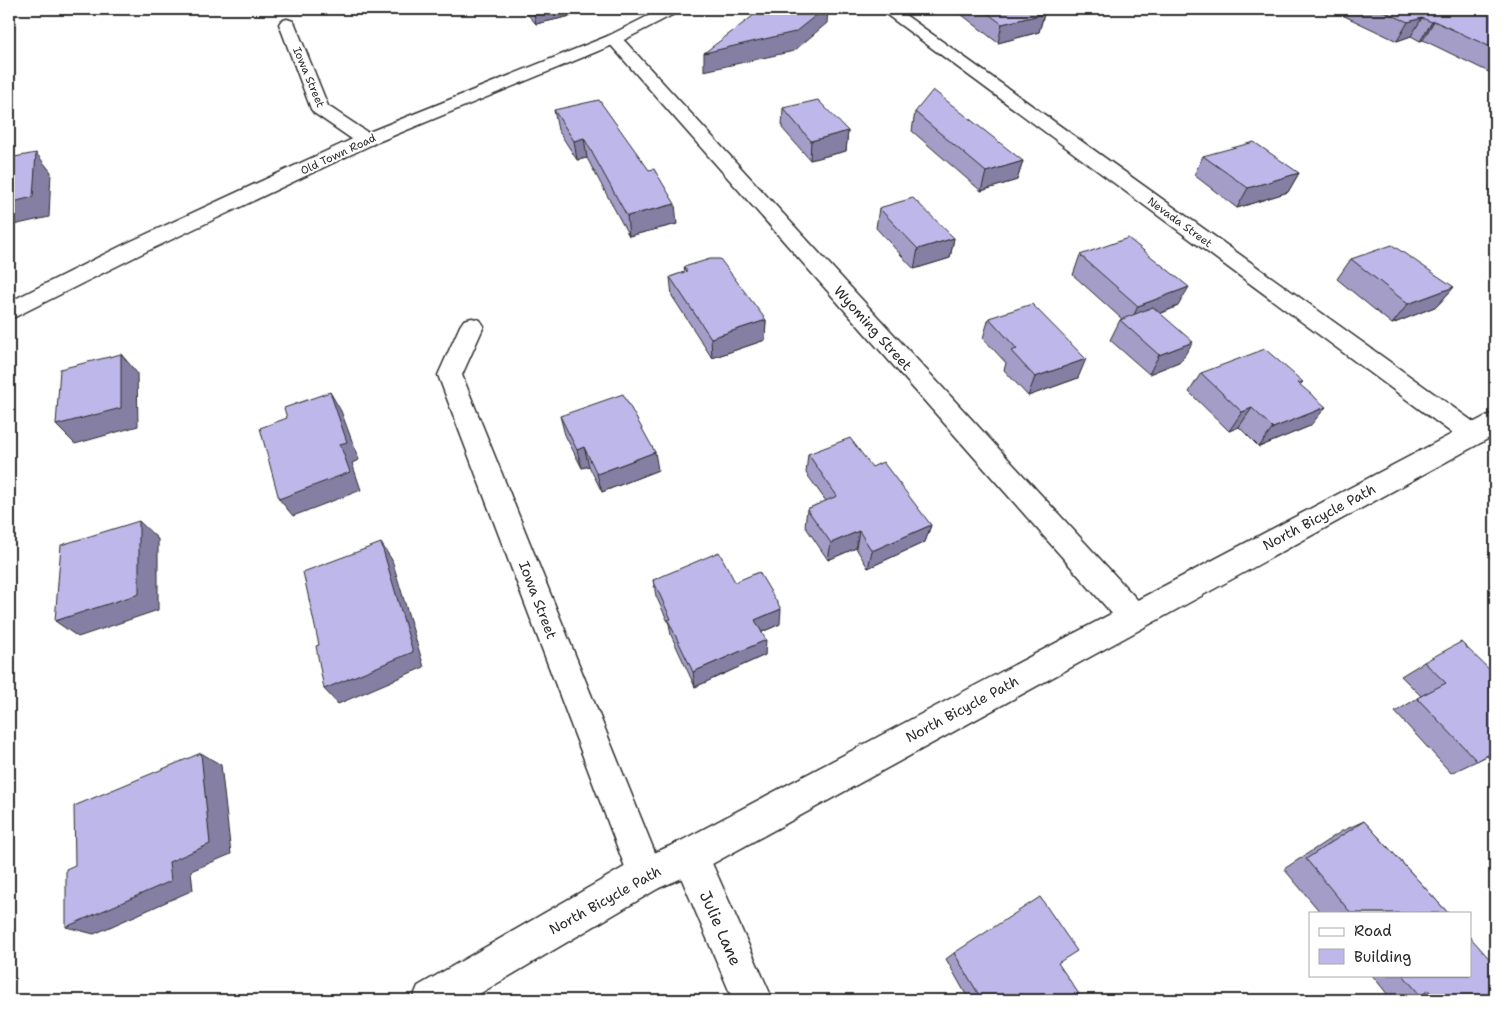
<svg xmlns="http://www.w3.org/2000/svg" width="1504" height="1009" viewBox="0 0 1504 1009" font-family="'Shantell Sans',sans-serif">
	<rect width="100%" height="100%" fill="#fff"/>
	<filter id="ink" filterUnits="userSpaceOnUse"><feTurbulence type="fractalNoise" baseFrequency=".02" numOctaves="2"/><feDisplacementMap in="SourceGraphic" scale="10" xChannelSelector="R" yChannelSelector="G"/><feConvolveMatrix kernelMatrix="1 2 1 2 8 2 1 2 1" color-interpolation-filters="sRGB"/></filter>
	<g filter="url(#ink)">
		<g fill="none" stroke-linecap="round" stroke-linejoin="round">
			<g stroke="#2b2b2b" stroke-width="3">
				<g id="minor">
					<path d="M879,9H897L1482,428L1486,435L1482,442L1473,445L1464,442Z"/>
					<path d="M287,19L293,21L295,24L328,106L373,136L375,140L373,144L366,146L359,144L314,113L311,109L279,24L281,21Z"/>
					<path d="M614,34L620,36L1144,607L1148,616L1144,625L1133,629L1122,625L608,42L606,39L608,36Z"/>
					<path d="M472,318L480,320L484,326L462,375L664,875L659,888L646,893L633,888L628,875L438,375L460,326L464,320Z"/>
					<path d="M690,838L703,843L773,1000H733L672,856L677,843Z"/>
				</g>
			</g>
			<g stroke="#2b2b2b" stroke-width="3">
				<path id="tertiary" d="M1495,413V435L703,869L659,888L469,1000H412L418,986L633,862L677,843L1486,416Z"/>
			</g>
			<g stroke="#2b2b2b" stroke-width="3">
				<path id="secondary" d="M662,9H681L678,12L620,42L373,144L141,254L17,316L9,319V302L125,244L359,136L608,36Z"/>
			</g>
			<use href="#minor" fill="#fff" fill-rule="evenodd"/>
			<use href="#tertiary" fill="#fff" fill-rule="evenodd"/>
			<use href="#secondary" fill="#fff" fill-rule="evenodd"/>
		</g>
		<g fill="#a39dc8" stroke="#2b2b2b">
			<path d="M523,9H574L575,15L536,24Z"/>
			<path d="M947,9H1036L1044,14L1039,32L998,43L957,11L952,12Z"/>
			<path d="M1340,9H1495V75L1423,40L1420,41L1411,36L1397,41L1338,13Z"/>
			<path d="M783,108L848,131L846,151L810,160L782,128Z"/>
			<path d="M554,110L677,224L629,236L587,158L577,160L558,130Z"/>
			<path d="M915,112L1023,161L1017,180L981,191L912,131Z"/>
			<path d="M1203,156L1299,173L1288,192L1237,208L1194,175Z"/>
			<path d="M879,208L954,238L950,258L914,269L876,228Z"/>
			<path d="M1495,250V255L1492,253Z"/>
			<path d="M1080,255L1178,306L1160,314L1181,361L1149,374L1110,340L1120,320L1122,319L1073,275Z"/>
			<path d="M1351,259L1454,287L1437,306L1392,324L1337,279Z"/>
			<path d="M684,267L766,320L765,340L712,358L672,296L670,277L685,272Z"/>
			<path d="M989,318L1078,378L1028,396L1004,370L1006,363L983,338Z"/>
			<path d="M1201,373L1303,382L1300,385L1310,426L1259,447L1239,427L1229,431L1189,392Z"/>
			<path d="M560,416L658,470L602,492L589,466L582,468L565,435Z"/>
			<path d="M808,454L872,467L931,525L925,542L868,568L856,548L828,560L805,526L807,509L826,501L806,473Z"/>
			<path d="M653,580L780,624L762,632L765,655L695,687L671,635L669,624L656,596Z"/>
			<path d="M1424,662L1495,675V764L1487,756L1451,773L1395,712L1421,696L1401,676Z"/>
			<path d="M1364,821L1448,913H1321L1284,869L1342,831Z"/>
			<path d="M954,953L1083,1000H969L946,959Z"/>
			<path d="M1372,975H1470L1495,1000H1405L1403,999L1392,1000Z"/>
		</g>
		<g fill="#8580a3" stroke="#2b2b2b">
			<path d="M533,9H574L575,15L536,24Z"/>
			<path d="M824,9H828L827,23L794,51L704,71V53Z"/>
			<path d="M953,9H958L957,11L952,12Z"/>
			<path d="M1044,14L1039,32L998,43L1002,24Z"/>
			<path d="M1422,18L1411,36L1397,41L1408,22Z"/>
			<path d="M1434,21L1423,40L1420,41L1432,22Z"/>
			<path d="M848,131L846,151L810,160L811,141Z"/>
			<path d="M584,138L587,158L577,160L574,141Z"/>
			<path d="M36,153L51,172L49,217L9,226V203Z"/>
			<path d="M1023,161L1017,180L981,191L986,172Z"/>
			<path d="M1299,173L1288,192L1237,208L1248,188Z"/>
			<path d="M675,204L677,224L629,236L627,216Z"/>
			<path d="M954,238L950,258L914,269L918,249Z"/>
			<path d="M1189,287L1178,306L1129,326L1138,306Z"/>
			<path d="M1454,287L1437,306L1392,324L1408,304Z"/>
			<path d="M766,320L765,340L712,358L711,338Z"/>
			<path d="M1193,342L1181,361L1149,374L1159,355Z"/>
			<path d="M121,354L137,373L138,426L75,444L56,425Z"/>
			<path d="M1086,359L1078,378L1028,396L1035,377Z"/>
			<path d="M330,392L341,411L359,460L352,463L361,490L293,516L279,499L340,444Z"/>
			<path d="M1326,407L1310,426L1259,447L1273,428Z"/>
			<path d="M1252,408L1239,427L1229,431L1242,412Z"/>
			<path d="M584,447L589,466L582,468L577,450Z"/>
			<path d="M655,452L658,470L602,492L597,474Z"/>
			<path d="M139,521L158,539V610L78,637L55,621Z"/>
			<path d="M931,525L925,542L868,568L872,551Z"/>
			<path d="M859,531L856,548L828,560L831,543Z"/>
			<path d="M381,543L392,560L424,667L338,704L324,689Z"/>
			<path d="M781,609L780,624L755,635V620Z"/>
			<path d="M766,640L765,655L695,687L693,672Z"/>
			<path d="M201,753L221,765L231,854L191,871L193,890L94,934L66,927L169,862Z"/>
		</g>
		<g fill="#beb7e9" stroke="#2b2b2b">
			<path d="M762,9H824L795,32L704,53Z"/>
			<path d="M982,9H1036L1044,14L1002,24Z"/>
			<path d="M1378,9H1495V49L1434,21L1432,22L1422,18L1408,22Z"/>
			<path d="M933,90L1023,161L986,172L915,112Z"/>
			<path d="M599,100L649,170L654,169L675,204L627,216L584,138L574,141L554,110Z"/>
			<path d="M818,100L848,131L811,141L783,108Z"/>
			<path d="M1254,142L1299,173L1248,188L1203,156Z"/>
			<path d="M36,153L33,197L9,203V158Z"/>
			<path d="M913,198L954,238L918,249L879,208Z"/>
			<path d="M1128,238L1189,287L1138,306L1080,255Z"/>
			<path d="M1392,245L1454,287L1408,304L1351,259Z"/>
			<path d="M710,259H720L766,320L711,338L670,277L687,271L684,267Z"/>
			<path d="M1032,304L1086,359L1035,377L1011,351L1017,349L989,318Z"/>
			<path d="M1153,307L1193,342L1159,355L1120,320Z"/>
			<path d="M1265,349L1303,382L1298,383L1326,407L1273,428L1252,408L1242,412L1201,373Z"/>
			<path d="M121,354V408L56,425L60,369Z"/>
			<path d="M330,392L347,442L340,444L350,472L279,499L260,428L287,418L284,408Z"/>
			<path d="M623,394L655,452L597,474L584,447L577,450L560,416Z"/>
			<path d="M850,438L872,467L883,462L931,525L872,551L859,531L831,543L807,509L837,496L808,454Z"/>
			<path d="M139,521V594L55,621L61,545Z"/>
			<path d="M381,543L413,652L324,689L316,646L319,645L303,572Z"/>
			<path d="M719,552L735,582L759,572L781,609L755,620L766,640L693,672L668,620L671,619L653,580Z"/>
			<path d="M1461,642L1495,675V751L1477,761L1417,698L1446,683L1424,662Z"/>
			<path d="M201,753L210,844L169,862L171,881L66,927V869L75,865L74,806Z"/>
			<path d="M1364,821L1448,913H1351L1306,859Z"/>
			<path d="M1040,897L1077,951L1058,963L1083,1000H982L954,953Z"/>
			<path d="M1470,937L1495,965V1000H1437L1428,990L1421,996L1403,975H1470Z"/>
		</g>
	</g>
	<g text-anchor="middle" stroke-width="4" stroke-linejoin="round" paint-order="stroke">
		<g font-size="11" fill="#2b2b2b" stroke="#fff">
			<text transform="translate(309 77) rotate(67)" y="4">Iowa Street</text>
			<text transform="translate(338 154) rotate(-25)" y="4">Old Town Road</text>
			<text transform="translate(1180 222) rotate(36)" y="4">Nevada Street</text>
		</g>
		<g font-size="14" fill="#2b2b2b" stroke="#fff">
			<text transform="translate(873 328) rotate(48)" y="5">Wyoming Street</text>
			<text transform="translate(1319 517) rotate(-28)" y="5">North Bicycle Path</text>
			<text transform="translate(538 600) rotate(69)" y="5">Iowa Street</text>
			<text transform="translate(962 709) rotate(-28)" y="5">North Bicycle Path</text>
			<text transform="translate(605 900) rotate(-29)" y="5">North Bicycle Path</text>
		</g>
		<g font-size="16" fill="#2b2b2b" stroke="#fff">
			<text transform="translate(721 928) rotate(66)" y="6">Julie Lane</text>
		</g>
	</g>
	<rect width="1504" height="1009" fill="none" stroke="#fff" stroke-width="30"/>
	<rect x="15" y="15" width="1474" height="979" fill="none" stroke="#2b2b2b" stroke-width="2" filter="url(#ink)"/>
	<rect x="1309" y="912" width="162" height="65" fill="#ffffff" stroke="#aaaaaa"/>
	<rect x="1319" y="928" width="25" height="8" fill="#ffffff" stroke="#aaaaaa"/>
	<text x="1354" y="936" font-size="15" fill="#2b2b2b">Road</text>
	<rect x="1319" y="949" width="25" height="15" fill="#beb7e9" stroke="#aaaaaa"/>
	<text x="1354" y="962" font-size="15" fill="#2b2b2b">Building</text>
</svg>
